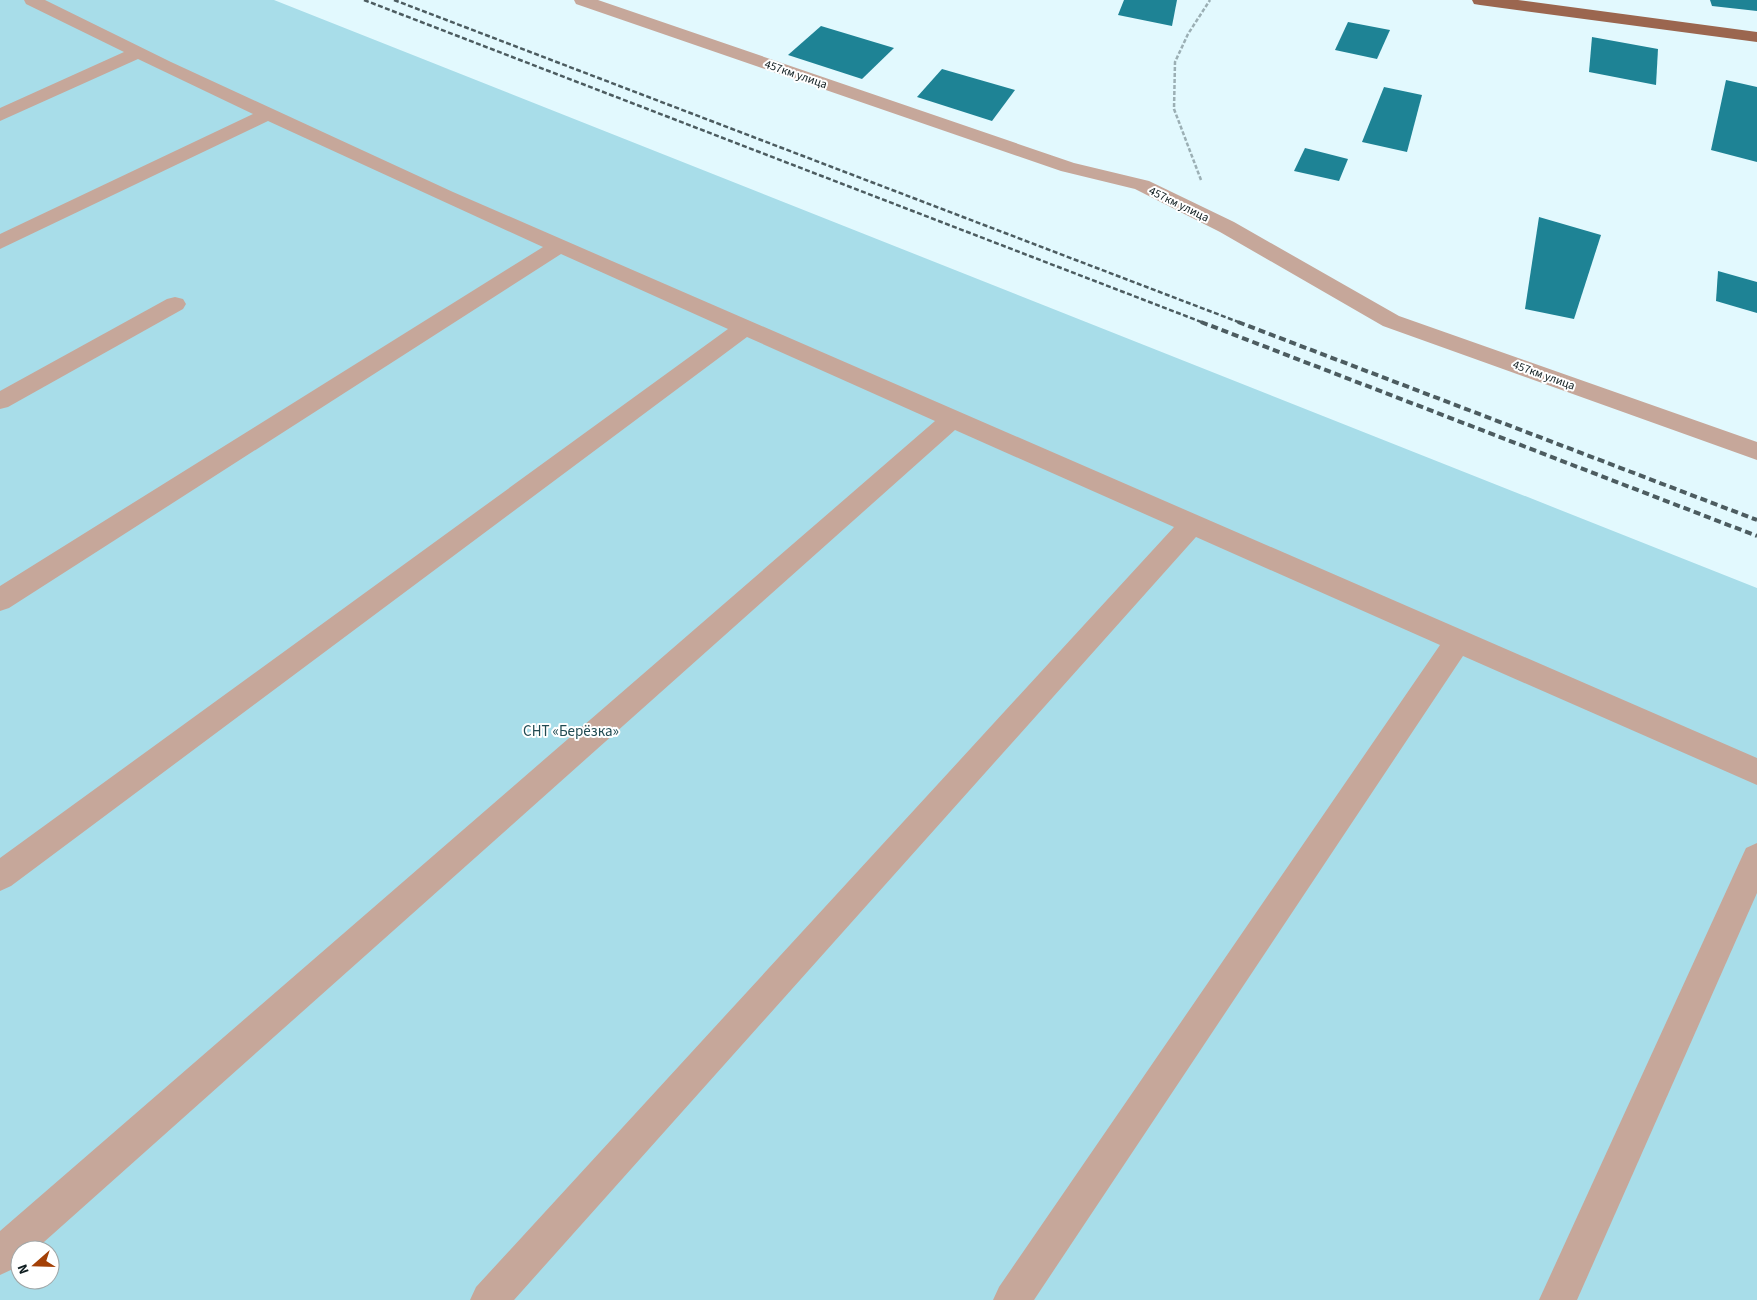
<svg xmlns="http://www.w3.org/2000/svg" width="1757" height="1300" viewBox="0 0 1757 1300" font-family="'Source Sans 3',sans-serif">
	<rect width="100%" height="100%" fill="#e2f9fe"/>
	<path fill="#a8dde9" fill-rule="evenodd" d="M0,0H274L1757,588V1300H0ZM20,1250H50V1280H20Z"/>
	<g fill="#1e8395">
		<path d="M1124,0H1177L1172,26L1118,15Z"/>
		<path d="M1710,0H1757V11L1712,6Z"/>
		<path d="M1348,22L1390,30L1377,59L1335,50Z"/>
		<path d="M821,26L894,48L862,79L788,55Z"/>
		<path d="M1592,37L1658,49L1656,85L1589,72Z"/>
		<path d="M942,69L1015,90L992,121L917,97Z"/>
		<path d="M1726,80L1757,87V162L1711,150Z"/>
		<path d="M1384,87L1422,95L1407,152L1362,142Z"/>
		<path d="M1305,148L1348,159L1339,181L1294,171Z"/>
		<path d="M1539,217L1601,235L1574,319L1525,309Z"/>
		<path d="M1718,271L1757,282V313L1716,301Z"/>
	</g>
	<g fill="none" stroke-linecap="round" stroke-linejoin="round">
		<path stroke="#9bafb4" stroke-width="2.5" stroke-dasharray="4 2" stroke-linecap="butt" d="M1201,180L1174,109L1175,62L1188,34L1210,0"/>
		<g fill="#c6a79a" fill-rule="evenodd">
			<path d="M24,0H45L171,62L453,192L1757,758V785L1463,656L1034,1300H993L999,1287L1440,645L1196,537L514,1300H470L476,1287L1174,527L955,430L35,1250H20V1263L13,1269L0,1275V1231L935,421L747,337L11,886L0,891V858L728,329L561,254L9,608L0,611V586L543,247L268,121L0,249V234L253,114L138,59L0,121V108L124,52L26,4Z"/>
			<path d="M574,0H598L1074,163L1149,181L1234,222L1399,316L1757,442V460L1383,326L1220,232L1135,189L1061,171L576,4Z"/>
			<path d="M175,297L183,299L186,304L183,309L8,407L0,409V391L167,299Z"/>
			<path d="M1757,843V893L1577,1300H1539L1746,848Z"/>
		</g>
		<path fill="#9b664f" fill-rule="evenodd" d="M1472,0H1518L1757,32V42L1480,5L1474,4Z"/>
		<g stroke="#4c5c60" stroke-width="2.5" stroke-dasharray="5 2.5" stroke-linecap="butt">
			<path d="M364,0L1204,323"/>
			<path d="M394,0L1241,323"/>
		</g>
		<g stroke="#4c5c60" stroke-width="4" stroke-dasharray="7 4" stroke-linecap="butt">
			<path d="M1201,322L1757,536"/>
			<path d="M1238,322L1757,520"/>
		</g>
	</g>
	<g text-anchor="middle" stroke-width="4" stroke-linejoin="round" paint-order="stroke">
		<g font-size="12" fill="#0f1d20" stroke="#fff">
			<text transform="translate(796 74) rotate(19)" y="4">457км улица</text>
			<text transform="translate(1179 204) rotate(26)" y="4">457км улица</text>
			<text transform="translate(1544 375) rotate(20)" y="4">457км улица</text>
		</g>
		<g font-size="15" fill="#214b53" stroke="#fff">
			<text x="571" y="736">СНТ «Берёзка»</text>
		</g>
	</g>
	<g transform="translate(35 1265) rotate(250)"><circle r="24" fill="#ffffff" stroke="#9fa5a6"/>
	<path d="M0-4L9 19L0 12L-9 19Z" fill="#a34006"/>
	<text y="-8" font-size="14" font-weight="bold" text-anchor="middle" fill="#0f1d20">N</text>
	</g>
</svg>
